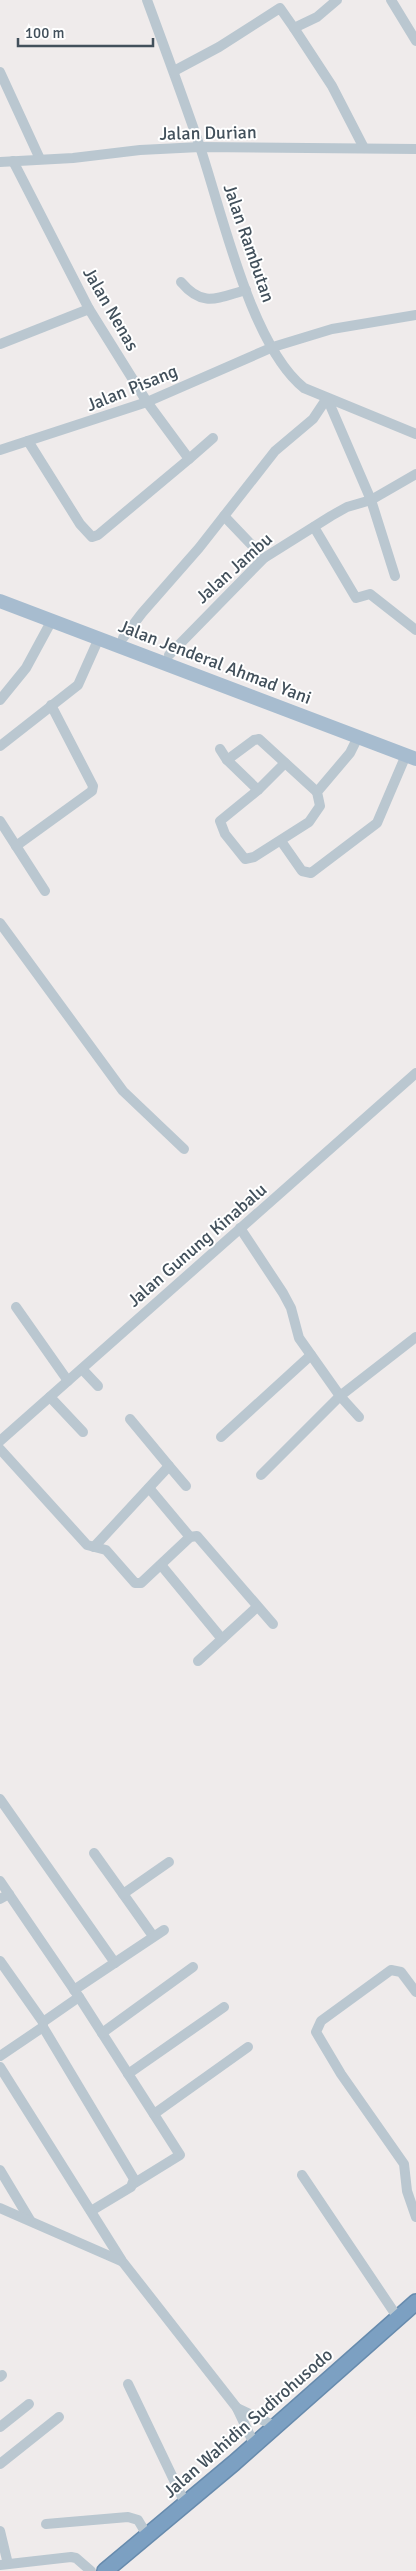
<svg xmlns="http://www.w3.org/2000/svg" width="416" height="2571" viewBox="0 0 416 2571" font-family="Signika,sans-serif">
	<rect width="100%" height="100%" fill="#efebeb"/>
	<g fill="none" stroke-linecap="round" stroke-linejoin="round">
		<g stroke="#678bad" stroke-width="18">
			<path id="highway" d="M105,2571L234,2463L416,2302"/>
		</g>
		<g stroke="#bac7d0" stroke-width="10">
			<path d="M147,0C165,49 183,97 200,147C222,212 251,346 304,388L416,434"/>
			<path d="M391,0L416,41"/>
			<path d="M294,28L332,86L364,148"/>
			<path d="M174,71L219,47L280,8L294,28L317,17L337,0"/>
			<path d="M0,72L40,159"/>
			<path d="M13,161L89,309L147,402L189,459L98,535L92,537L80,524L28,441"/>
			<path d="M0,162L73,158L140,150L200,147L416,149"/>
			<path d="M181,282C203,308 217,298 246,290"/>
			<path d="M0,344L89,309"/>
			<path d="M0,450L147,402L273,347L332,329L416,315"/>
			<path d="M189,459L213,438"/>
			<path d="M224,516L264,558"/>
			<path d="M314,527L356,598L370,594L416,630"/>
			<path d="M123,638L142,613L199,548L275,451L313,419L327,398L371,500L395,576"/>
			<path d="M169,655L264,558L331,516L347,507L371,500L416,474"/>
			<path d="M0,700L26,668L52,620"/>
			<path d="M0,746L78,685L99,638"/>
			<path d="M220,749L227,760L258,790"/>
			<path d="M227,760L254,740L259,739L317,792"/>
			<path d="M285,763L258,790L220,821L225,834L245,859L254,857L309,822L320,806L317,792L350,753L358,737"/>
			<path d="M0,821L45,891"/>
			<path d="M281,841L302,871L311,873L377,823L406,755"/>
			<path d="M16,846L92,791L93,786L51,705"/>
			<path d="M0,923L123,1091L184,1149"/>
			<path d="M240,1228L283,1293L291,1308L299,1338L340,1396L359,1417"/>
			<path d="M16,1307L68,1381"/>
			<path d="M82,1369L98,1386"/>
			<path d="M50,1397L83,1432"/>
			<path d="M130,1419L169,1466"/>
			<path d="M221,1437L311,1355"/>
			<path d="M0,1441L416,1073"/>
			<path d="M0,1449L87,1545L106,1550L135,1583H141L190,1537L197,1536L273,1624"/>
			<path d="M261,1475L340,1396L416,1337"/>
			<path d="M149,1488L190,1537"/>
			<path d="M94,1547L169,1466L186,1486"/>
			<path d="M161,1565L222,1639"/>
			<path d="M198,1661L257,1607"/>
			<path d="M0,1799L115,1963"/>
			<path d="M94,1853L153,1936"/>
			<path d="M0,1881L79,1997L180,2155L133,2184"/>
			<path d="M123,1894L169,1862"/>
			<path d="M0,1899L9,1894"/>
			<path d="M0,1961L43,2022"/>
			<path d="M74,1990L164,1930"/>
			<path d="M416,1992L401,1972L391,1970L321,2021L316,2032L341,2074L404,2164L407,2191L416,2217"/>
			<path d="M43,2027L134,2179L131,2187L91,2211"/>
			<path d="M102,2033L193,1967"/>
			<path d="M0,2056L43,2027V2022L79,1997"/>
			<path d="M0,2067L122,2261L237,2408L254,2444"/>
			<path d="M128,2074L224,2007"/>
			<path d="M154,2114L248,2047"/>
			<path d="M0,2170L30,2220"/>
			<path d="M302,2175L398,2318"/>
			<path d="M0,2208L121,2261"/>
			<path d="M0,2377L2,2375"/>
			<path d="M128,2384L185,2503"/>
			<path d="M237,2408L275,2426"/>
			<path d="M0,2427L29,2404"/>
			<path d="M0,2464L59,2417"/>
			<path d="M46,2524L128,2517L138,2520L147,2535"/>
			<path d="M0,2531L8,2564"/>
			<path d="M0,2565L71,2557L76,2558L91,2571"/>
		</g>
		<path stroke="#a7bccf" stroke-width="14" d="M0,601L416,759"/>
		<use href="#highway" stroke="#7ca0c2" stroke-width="15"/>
	</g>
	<g text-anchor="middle" stroke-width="4" stroke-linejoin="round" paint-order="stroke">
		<g font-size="18" fill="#42505b" stroke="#fff">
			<text transform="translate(208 133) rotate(-1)" y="6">Jalan Durian</text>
			<text transform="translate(249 243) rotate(71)" y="6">Jalan Rambutan</text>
			<text transform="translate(111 309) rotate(60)" y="6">Jalan Nenas</text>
			<text transform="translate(132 388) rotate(-22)" y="6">Jalan Pisang</text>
			<text transform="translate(234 568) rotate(-42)" y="6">Jalan Jambu</text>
			<text transform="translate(215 662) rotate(21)" y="6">Jalan Jenderal Ahmad Yani</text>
			<text transform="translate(197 1245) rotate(-41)" y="6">Jalan Gunung Kinabalu</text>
			<text transform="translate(248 2423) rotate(-41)" y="6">Jalan Wahidin Sudirohusodo</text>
		</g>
	</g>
	<path d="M18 38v8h135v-8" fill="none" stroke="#42505b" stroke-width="2.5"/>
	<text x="25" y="38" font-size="15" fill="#42505b" stroke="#ffffff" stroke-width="4" paint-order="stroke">100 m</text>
</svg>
